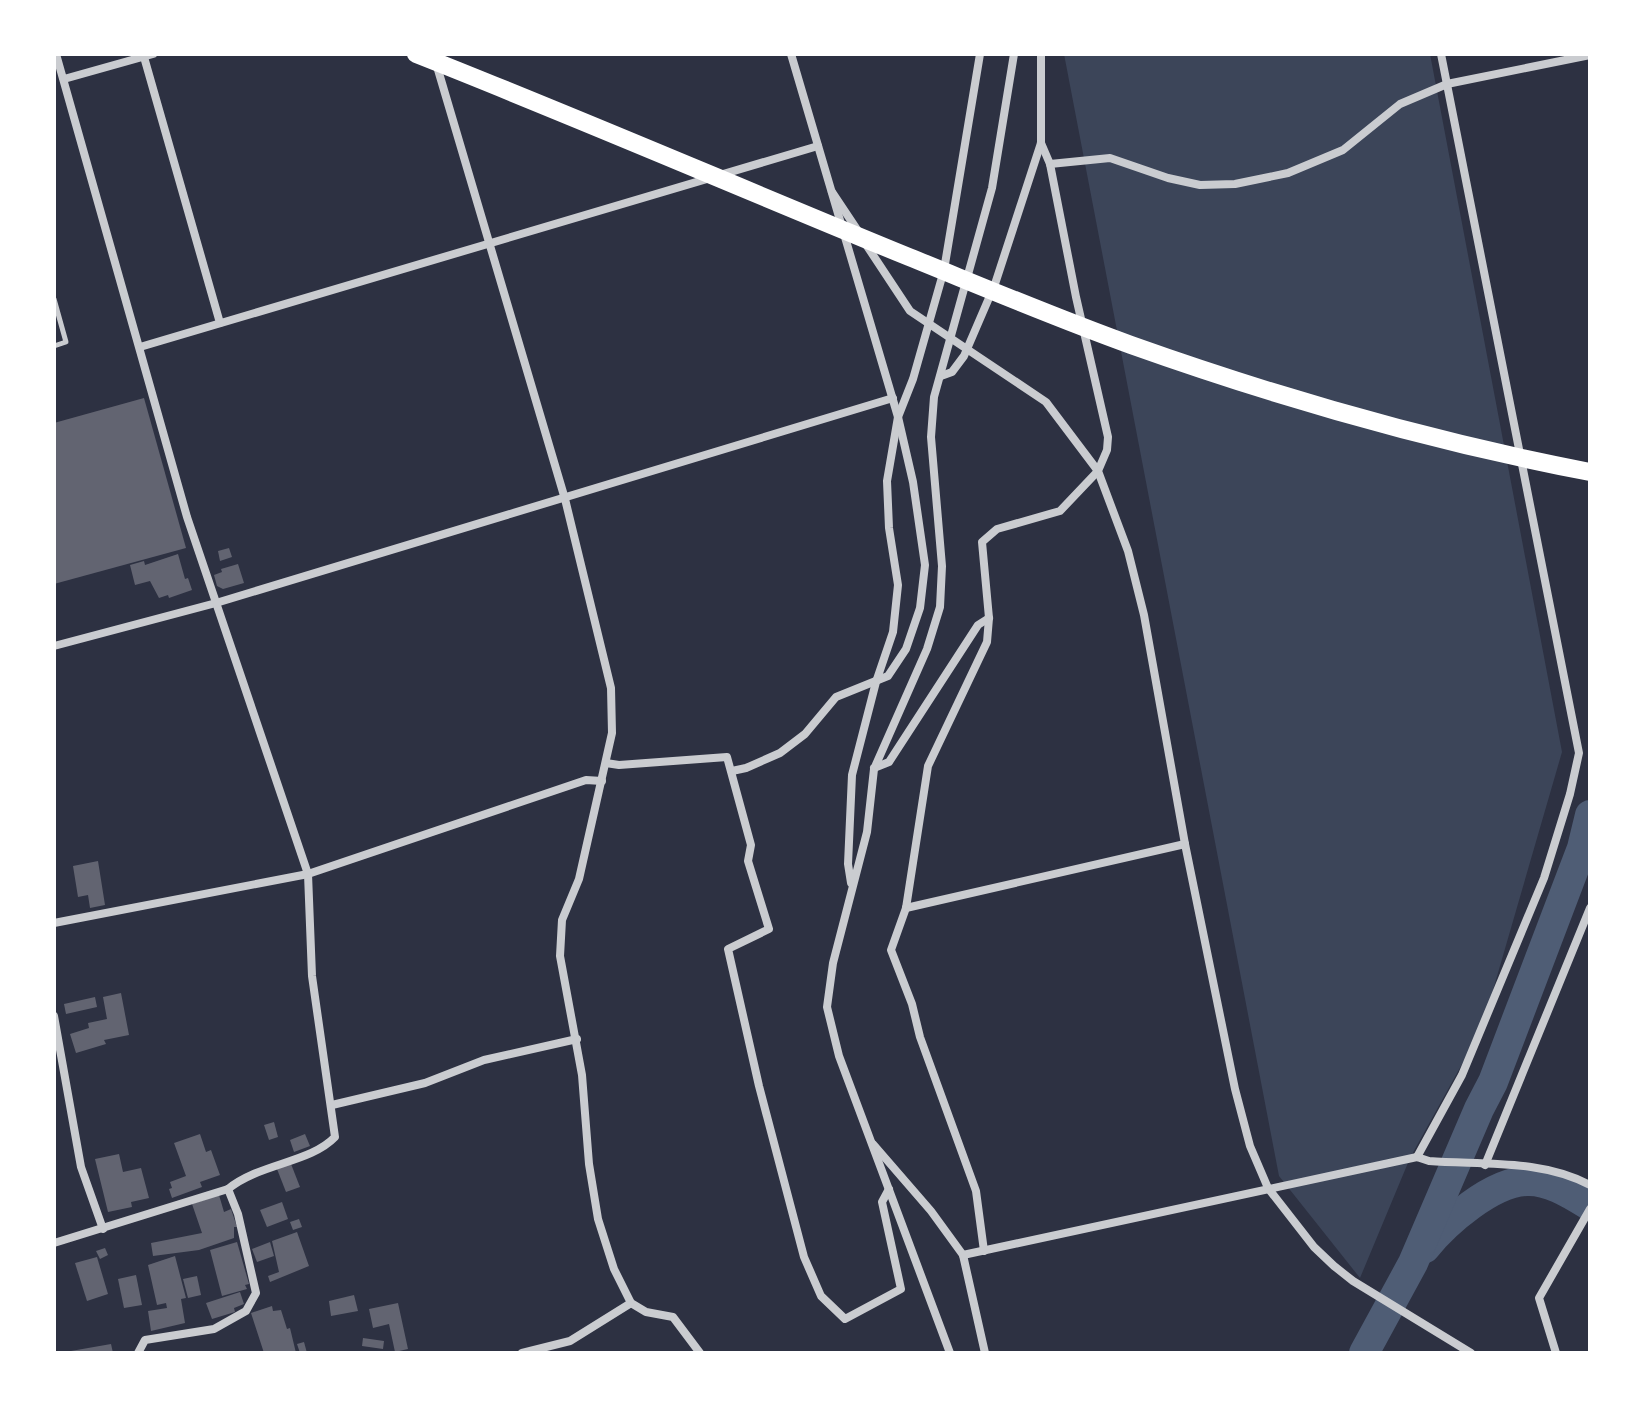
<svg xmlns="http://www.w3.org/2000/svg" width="1644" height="1407" viewBox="0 0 1644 1407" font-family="Ubuntu,sans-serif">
	<rect width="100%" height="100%" fill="#2d3142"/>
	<path fill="#3c4559" d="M1064,54H1430L1562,752L1482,1028L1410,1158L1360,1278L1279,1176Z"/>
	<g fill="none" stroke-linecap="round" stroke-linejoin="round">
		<g stroke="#4f5d75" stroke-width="30">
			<path d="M1425,1248C1446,1222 1492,1182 1527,1181C1549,1180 1572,1195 1590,1206"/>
			<path d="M1364,1353L1413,1263L1479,1109L1493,1082L1582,848L1590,815"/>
		</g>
	</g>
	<g fill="#626471">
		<path d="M144,398L186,548L54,584V423Z"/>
		<path d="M229,548L232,557L220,561L218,551Z"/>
		<path d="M178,554L185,579L188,578L192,590L169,598L168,595L159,598L150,581L135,585L130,565L144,561L145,565Z"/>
		<path d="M238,564L244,583L223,589L217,586L214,575L222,572L221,569Z"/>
		<path d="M98,861L105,905L90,908L88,895L78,897L73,866Z"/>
		<path d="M121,993L129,1035L104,1040L106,1044L76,1053L70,1034L89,1028L88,1023L107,1019L103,997Z"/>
		<path d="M95,997L97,1007L66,1014L64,1004Z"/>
		<path d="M274,1122L278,1137L269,1140L264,1125Z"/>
		<path d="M200,1134L206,1152L211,1150L220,1175L200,1182L202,1187L172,1198L169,1189L172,1188L170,1182L186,1176L174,1143Z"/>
		<path d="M305,1134L310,1146L294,1152L290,1140Z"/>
		<path d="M119,1154L123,1172L141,1168L149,1198L131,1202L132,1207L108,1212L95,1159Z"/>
		<path d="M291,1164L300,1187L286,1192L277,1169Z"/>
		<path d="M219,1195L224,1212L231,1209L237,1227H234V1238L199,1250L153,1256L151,1243L202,1233L192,1204Z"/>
		<path d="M282,1202L288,1219L267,1227L260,1210Z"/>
		<path d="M299,1219L302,1227L293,1230L290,1222Z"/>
		<path d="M297,1232L309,1266L270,1282L268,1276L279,1272L272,1241Z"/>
		<path d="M237,1242L249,1284L245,1285L247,1289L222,1296L210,1250Z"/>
		<path d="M270,1242L274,1256L257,1262L252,1249Z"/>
		<path d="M105,1248L108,1255L100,1259L96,1251Z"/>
		<path d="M175,1256L186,1298L181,1299L185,1323L151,1331L148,1311L167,1308L166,1303L157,1305L148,1265Z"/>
		<path d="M97,1257L108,1294L87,1301L75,1263Z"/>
		<path d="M136,1275L142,1305L124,1308L118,1279Z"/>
		<path d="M197,1276L201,1295L188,1298L183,1279Z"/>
		<path d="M240,1292L244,1304L234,1308L235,1312L212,1319L206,1303Z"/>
		<path d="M354,1295L358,1311L331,1316L329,1301Z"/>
		<path d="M398,1303L408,1349L395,1352L389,1324L373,1328L369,1309Z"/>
		<path d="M272,1306L273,1311L281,1310L287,1329L290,1328L296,1353H264L251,1313Z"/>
		<path d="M363,1338L384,1341L383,1349L362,1346Z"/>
		<path d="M304,1342L307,1353H300L297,1344Z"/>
		<path d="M111,1344L113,1353H71V1351Z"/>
	</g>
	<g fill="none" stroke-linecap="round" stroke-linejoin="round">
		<path stroke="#caccd0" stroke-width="5" d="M54,299L66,342L54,346"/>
		<g stroke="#caccd0" stroke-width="8">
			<path d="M144,57L220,323"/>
			<path d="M436,63L565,499L611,688L612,733L579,879L562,920L560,956L582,1075L589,1164L598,1219L614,1269L631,1303L646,1312L673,1317L700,1353"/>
			<path d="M64,79L153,54"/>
			<path d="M1041,143L1050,164L1076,297L1108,437L1107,450L1098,471L1128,551L1144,615L1185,844L1235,1089L1250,1146L1268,1188L1314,1247L1334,1266L1353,1281L1471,1353"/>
			<path d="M1050,164L1110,158L1168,178L1200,185L1235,184L1288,173L1343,150L1400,104L1447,84L1590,55"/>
			<path d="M832,192L858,231"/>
			<path d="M865,243L910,311L1046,402L1098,471L1060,511L997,529L982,542L989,618L987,642L928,766L906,908L891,950L912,1004L920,1037L976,1191L984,1251"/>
			<path d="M140,347L818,146"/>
			<path d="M941,376L952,372L964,356L995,284L1041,143V54"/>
			<path d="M54,646L216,603L893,398"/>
			<path d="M606,763L619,765L727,757L751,845L748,861L769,929L728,949L759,1086L804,1257L821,1296L845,1319L901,1289L882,1202L889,1189"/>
			<path d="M874,768L889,762L978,625L989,618"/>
			<path d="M732,771L746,768L780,753L805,734L836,697L888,676L906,649L920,608L925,565L913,482L898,417L791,54"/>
			<path d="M851,883L848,864L852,775L876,682L893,632L898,585L889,528L887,481L898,417L913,379L944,270L980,54"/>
			<path d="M906,908L1185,844"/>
			<path d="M54,923L308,874L586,780L602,781"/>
			<path d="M54,1016L81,1167L103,1229"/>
			<path d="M332,1105L425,1083L484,1060L577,1039"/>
			<path d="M873,1144L931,1211L963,1255L985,1353"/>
			<path d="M1417,1157L1462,1075L1544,878L1570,794L1579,753L1441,54"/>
			<path d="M1485,1165L1590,908"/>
			<path d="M54,1243L228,1189C260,1163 310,1163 335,1137L312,976L308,874L187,517L56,54"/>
			<path d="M963,1255L1417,1157L1429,1161C1482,1165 1542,1159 1590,1185"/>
			<path d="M138,1353L145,1340L214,1329L246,1311L256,1293L238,1214L228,1189"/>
			<path d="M522,1353L570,1341L631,1303"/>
			<path d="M950,1353L839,1056L827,1007L833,963L867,832L874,769L927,649L940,607L942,566L931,437L934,397L992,188L1014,54"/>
			<path d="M1556,1353L1539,1298L1590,1209"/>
		</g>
		<path stroke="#fff" stroke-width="18" d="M416,54C581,119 745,190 909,257C983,287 1056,318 1131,345C1280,398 1434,442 1590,472"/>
	</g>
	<rect width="1644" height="1407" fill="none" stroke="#ffffff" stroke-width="112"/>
</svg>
